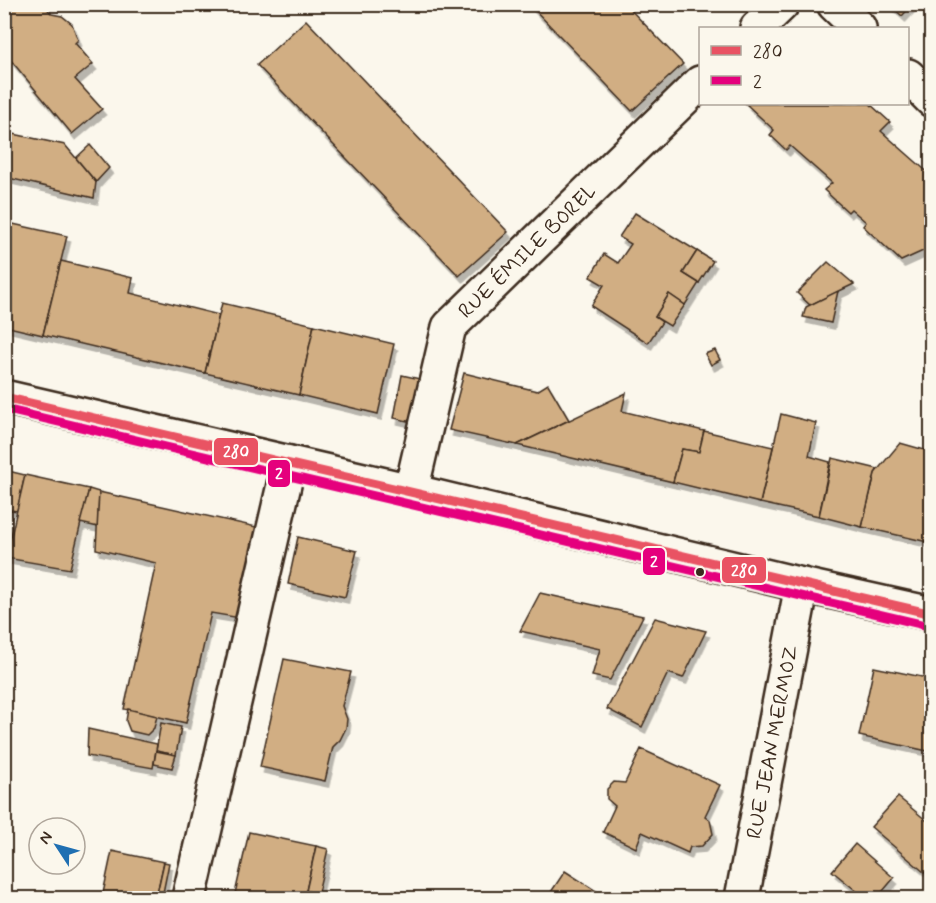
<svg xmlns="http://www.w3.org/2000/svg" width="936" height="903" viewBox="0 0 936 903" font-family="Mynerve,sans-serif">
	<defs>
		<filter id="shadow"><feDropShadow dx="3.5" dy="6" stdDeviation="0" flood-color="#0004"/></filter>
	</defs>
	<rect width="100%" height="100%" fill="#fbf7ec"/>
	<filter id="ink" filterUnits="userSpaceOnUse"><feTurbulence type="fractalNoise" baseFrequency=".0167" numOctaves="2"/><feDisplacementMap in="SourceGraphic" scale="12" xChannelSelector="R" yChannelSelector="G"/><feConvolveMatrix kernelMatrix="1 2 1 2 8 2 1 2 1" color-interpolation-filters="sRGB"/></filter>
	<g filter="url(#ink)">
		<g fill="#d1ae83" stroke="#3b2a1e" stroke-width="1.5" filter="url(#shadow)">
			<path d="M17,4H43L52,14L62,16L72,24L78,40L75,43L93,64L75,79L102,109L72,134L4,52V9L7,12Z"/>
			<path d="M529,4H625L683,64L632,111Z"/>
			<path d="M889,4H913L902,16Z"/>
			<path d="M306,20L508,232L459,276L257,65Z"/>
			<path d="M746,104H870L890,122L881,131L932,176V247L901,261L863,226L866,222L851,209L848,212L824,190L832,183L790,146L786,150L770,135L774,130Z"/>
			<path d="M4,132L65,145L96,182L94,198L4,177Z"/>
			<path d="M90,145L109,168L96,182L76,158Z"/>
			<path d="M635,213L697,251L683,273L699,283L685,305L669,294L655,317L662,322L648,343L591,306L604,285L590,277L604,254L618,263L631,244L619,237Z"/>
			<path d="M4,222L67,236L43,335L4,326Z"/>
			<path d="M697,251L713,261L699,283L683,273Z"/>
			<path d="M61,261L133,278L130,293L219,315L205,373L43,335Z"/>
			<path d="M828,262L854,284L810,305L797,293Z"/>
			<path d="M838,291L831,323L803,317L806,307Z"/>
			<path d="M669,294L685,305L670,326L655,317Z"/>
			<path d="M222,303L314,325L299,395L205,373Z"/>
			<path d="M314,325L394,344L378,414L299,395Z"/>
			<path d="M715,350L720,360L711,365L705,354Z"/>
			<path d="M464,373L537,391L548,384L569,420L517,445L449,430Z"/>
			<path d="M402,375L420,379L412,422L394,418Z"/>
			<path d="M626,393L622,411L704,431L699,452L682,449L673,482L517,445Z"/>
			<path d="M781,414L816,423L809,456L830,462L819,516L760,503Z"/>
			<path d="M704,431L773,447L760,503L673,482L682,449L699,452Z"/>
			<path d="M900,443L932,452V543L862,527L875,473Z"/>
			<path d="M832,458L878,469L875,473L862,527L819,516Z"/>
			<path d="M4,470L25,475L17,511L4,509Z"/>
			<path d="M25,475L89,489L70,569L6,558Z"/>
			<path d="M89,489L99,492L98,527L80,523Z"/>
			<path d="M99,492L261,528L240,618L211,613L186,723L124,709L156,563L96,549Z"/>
			<path d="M298,537L357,551L345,597L288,584Z"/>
			<path d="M540,593L643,616L610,680L592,676L600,649L520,631Z"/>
			<path d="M655,618L706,631L683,678L668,673L642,727L607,709Z"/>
			<path d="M284,659L351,672L342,706L347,719L346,728L340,740L333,747L325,781L260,767Z"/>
			<path d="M874,667L932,679V752L859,736Z"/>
			<path d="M128,709L157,716L154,728L147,735L130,731L126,721Z"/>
			<path d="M161,723L181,727L176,755L156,751Z"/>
			<path d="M88,729L157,744L153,768L87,756Z"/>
			<path d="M641,749L720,785L705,816L710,820L713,834L702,846L690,847L688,853L642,832L636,848L603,832L615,806L607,799V789L614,782L625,783Z"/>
			<path d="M156,751L176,755L172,768L154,764Z"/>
			<path d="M898,797L932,825V879L871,827Z"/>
			<path d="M249,832L316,846L306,891L318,893L317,898H234Z"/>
			<path d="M855,844L894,878L877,898H865L832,871Z"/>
			<path d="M316,846L328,849L318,893L306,891Z"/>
			<path d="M112,851L164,862L156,898H102Z"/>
			<path d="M164,862L169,863L162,898H156Z"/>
			<path d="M565,871L607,898H547Z"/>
		</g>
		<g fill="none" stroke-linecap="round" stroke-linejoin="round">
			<g stroke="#3b2a1e" stroke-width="38">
				<g id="street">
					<path d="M834,4L859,28"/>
					<path d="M757,28L782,4"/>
					<path d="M908,76L932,100"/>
					<path d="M411,491L449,327L700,83"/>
					<path d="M189,898L289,463"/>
					<path d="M742,898L802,585"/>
				</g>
			</g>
			<g stroke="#3b2a1e" stroke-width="38">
				<path id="secondary" d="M4,397L411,491L802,585L932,614"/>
			</g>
			<use href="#street" stroke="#fbf7ec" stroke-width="33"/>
			<use href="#secondary" stroke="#fbf7ec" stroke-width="33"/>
			<g stroke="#fbf7ec" stroke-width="14">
				<path id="bus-1" d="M4,397L932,614"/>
			</g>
			<g stroke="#fbf7ec" stroke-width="14">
				<path id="bus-2" d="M4,409L929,626"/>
			</g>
			<use href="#bus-1" stroke="#e95263" stroke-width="9"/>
			<use href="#bus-2" stroke="#e5007d" stroke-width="9"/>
		</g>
	</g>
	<circle fill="#3b2a1e" stroke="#fbf7ec" stroke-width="2" cx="700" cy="572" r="5"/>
	<g text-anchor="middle" stroke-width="5" stroke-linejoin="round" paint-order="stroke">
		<g font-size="21" fill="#3b2a1e" stroke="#fbf7ec">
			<text transform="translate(527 251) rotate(-44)" y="7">RUE ÉMILE BOREL</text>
			<text transform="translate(772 742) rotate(-79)" y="7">RUE JEAN MERMOZ</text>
		</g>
	</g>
	<g stroke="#fbf7ec" stroke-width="2">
		<rect x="213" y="437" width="46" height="29" rx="6" fill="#e95263"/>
		<rect x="267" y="459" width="24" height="29" rx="6" fill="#e5007d"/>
		<rect x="642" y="547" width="24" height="29" rx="6" fill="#e5007d"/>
		<rect x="721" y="556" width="46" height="28" rx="6" fill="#e95263"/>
	</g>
	<g font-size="16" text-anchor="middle" font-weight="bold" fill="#fff">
		<text x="236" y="457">280</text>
		<text x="279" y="479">2</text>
		<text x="654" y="567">2</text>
		<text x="744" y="576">280</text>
	</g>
	<rect width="936" height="903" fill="none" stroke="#fbf7ec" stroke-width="24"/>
	<rect x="12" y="12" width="912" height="879" fill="none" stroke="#3b2a1e" stroke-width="2" filter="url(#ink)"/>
	<rect x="699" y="27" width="210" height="78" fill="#fbf7ec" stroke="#aea59a" stroke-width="1.5"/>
	<rect x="711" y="46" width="30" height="9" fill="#e95263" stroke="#aea59a" stroke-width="1.5"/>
	<text x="753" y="57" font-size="18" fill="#3b2a1e">280</text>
	<rect x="711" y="76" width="30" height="9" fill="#e5007d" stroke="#aea59a" stroke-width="1.5"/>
	<text x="753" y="87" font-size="18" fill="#3b2a1e">2</text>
	<g transform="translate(57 846) rotate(306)"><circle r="28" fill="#fbf7ec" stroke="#aea59a" stroke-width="1.5"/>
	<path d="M0-4.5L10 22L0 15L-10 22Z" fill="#1f6fb2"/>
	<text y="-9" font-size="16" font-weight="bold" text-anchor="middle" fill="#3b2a1e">N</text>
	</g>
</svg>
